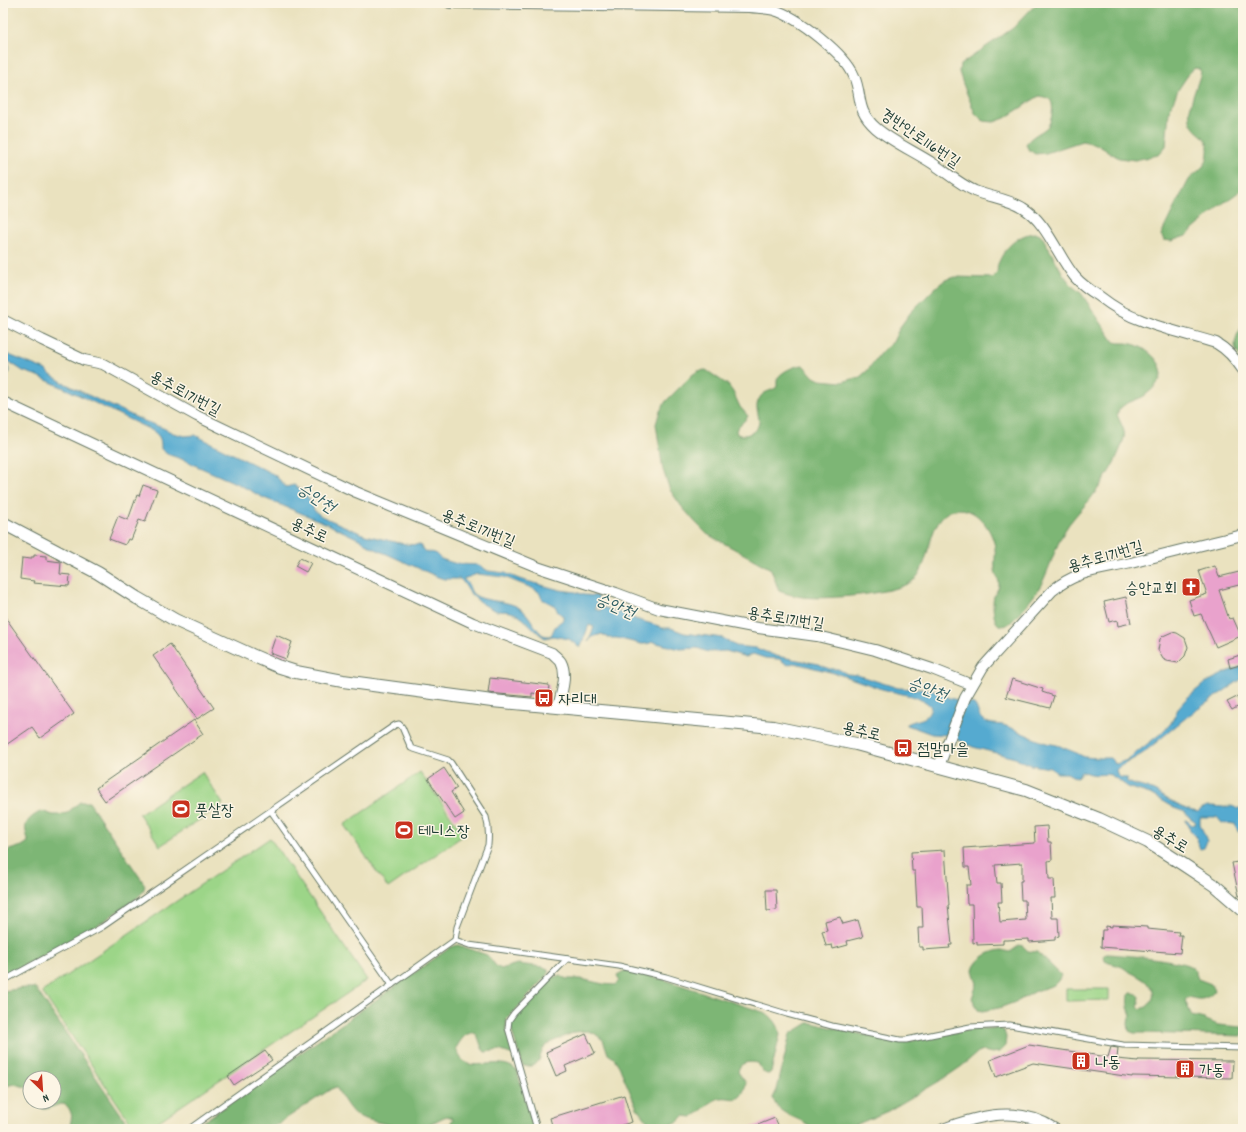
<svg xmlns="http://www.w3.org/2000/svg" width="1246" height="1132" viewBox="0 0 1246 1132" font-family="Dekko,'Poor Story',sans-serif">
	<rect width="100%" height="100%" fill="#fcf5e5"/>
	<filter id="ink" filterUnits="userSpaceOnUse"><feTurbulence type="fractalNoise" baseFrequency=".025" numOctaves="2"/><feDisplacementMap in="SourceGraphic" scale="8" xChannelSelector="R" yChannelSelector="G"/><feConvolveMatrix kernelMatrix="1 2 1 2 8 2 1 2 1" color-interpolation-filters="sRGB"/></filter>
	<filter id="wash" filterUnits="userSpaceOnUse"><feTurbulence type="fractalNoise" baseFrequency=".012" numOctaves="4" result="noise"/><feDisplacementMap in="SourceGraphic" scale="16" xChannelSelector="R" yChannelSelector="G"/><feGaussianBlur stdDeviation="0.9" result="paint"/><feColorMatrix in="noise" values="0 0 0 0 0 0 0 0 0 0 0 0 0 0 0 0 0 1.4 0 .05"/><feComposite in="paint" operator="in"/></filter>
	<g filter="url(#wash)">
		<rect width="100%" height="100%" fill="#eae2bf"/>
		<g fill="#9cd588" stroke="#5e895e">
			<path d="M202,772L223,804L160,846L139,814Z"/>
			<path d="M420,772L464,835L388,888L344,825Z"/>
			<path d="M270,838L367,980L147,1129H135L42,992Z"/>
			<path d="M1066,989H1109V1000L1066,1001Z"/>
		</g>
		<g fill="#7db674" stroke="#4e7a54">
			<path d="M1037,3H1243V189L1222,204L1186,236L1171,241L1164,240L1161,235C1168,220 1175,206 1183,191C1185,188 1187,183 1189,180C1194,173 1205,168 1207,159C1213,133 1194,137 1190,120C1187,107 1198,85 1201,72L1199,69L1195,68L1190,72L1178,90L1169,111L1166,146L1158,155L1135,160L1119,158L1096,144L1082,141L1046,153L1035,154L1028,149L1026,144C1033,134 1042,133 1048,126C1052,120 1054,106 1051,101C1048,97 1043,97 1039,96L1005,118L994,122L983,121L975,113L963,84L959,72L960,65L1013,28Z"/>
			<path d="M1035,233L1040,235L1043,238L1063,274L1072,286L1081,293L1114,342C1120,344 1126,342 1132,344C1142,346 1152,354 1157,361C1168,375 1156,387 1144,396C1134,402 1121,402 1117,414C1119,422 1126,429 1124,438C1119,456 1108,475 1097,490C1089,502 1078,512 1069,524C1057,541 1052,562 1043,581C1036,595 1026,606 1015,618C1012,622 1005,628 999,625C993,622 992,602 994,596C996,591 999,589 999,584C999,579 995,574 995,569C994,562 996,555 995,547C992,529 975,504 953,510C927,518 932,561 915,579C900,594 825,600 803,597C795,596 787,594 779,591L771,569L707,534L696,523L682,507L670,490L663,470L656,424L660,411L666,401L692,375L698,371L706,370L728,385L733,392L740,407L748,416C745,422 739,424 736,430L737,434C746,438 760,431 759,420C758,410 754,406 761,396C765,391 772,391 777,387V379C782,371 794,366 803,365L814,377L820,380L842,382L860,377L867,371L881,352L893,342L900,327L911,312L935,288L945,280L954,277L992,278C1001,271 995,269 999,262C1005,247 1019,234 1035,233Z"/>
			<path d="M1243,326V360C1241,357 1237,354 1236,350C1233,343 1238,331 1243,326Z"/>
			<path d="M80,802H89L145,885L143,892L137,898L98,925L3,977V852L22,846L28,842C28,838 27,836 26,832C23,821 34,815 42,811L53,815H59L67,813Z"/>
			<path d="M458,945L487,955L496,966L501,969L517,964L543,967L548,969V975L507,1019L506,1027L514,1054H510L499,1050L485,1052C478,1047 481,1028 468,1034C463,1036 459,1043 456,1048C458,1053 460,1059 465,1062C476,1070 503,1056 517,1071L534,1129H448L453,1118L447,1116C437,1119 429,1127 419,1129C410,1130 363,1120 356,1115C349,1110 341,1095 336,1087L331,1089L270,1129H193L451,947Z"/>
			<path d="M1020,945L1023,946L1028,951L1037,952L1061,975L1058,981L1054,985L1036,991L1018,1001L999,1008L982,1011L978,1010L972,998L977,984L973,970C976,959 990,951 1001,950C1004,950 1007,952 1010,952Z"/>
			<path d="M1107,954C1122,955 1183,959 1193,968C1196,970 1196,975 1198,979L1211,984L1215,990C1213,995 1204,1000 1198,999C1192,999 1188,994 1185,1001L1192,1016L1204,1019L1218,1025L1242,1027L1243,1036L1144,1033H1134L1129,1031L1128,1023L1131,1015L1128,1007L1129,995L1131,993C1136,993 1138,994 1140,997L1138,1006L1141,1009C1145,1008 1149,1006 1151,1002C1161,987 1138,976 1128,971C1125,969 1123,967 1120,966C1115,964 1110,964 1105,961L1104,955Z"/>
			<path d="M624,971H630L665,980L766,1013C773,1018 779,1025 780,1034L771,1072L769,1074C762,1074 761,1068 758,1063C749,1061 739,1062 738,1072L746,1083C740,1110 730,1092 715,1100C707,1104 701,1112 692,1117L684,1116L679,1121L670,1125L657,1127L652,1126L649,1123L637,1108L619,1066L614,1058L608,1054L605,1045L603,1040L594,1033L587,1031L575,1032L556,1040L546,1045L543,1049L539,1060L536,1064L531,1066H523L511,1028V1021L515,1015L553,977L560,976L567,979H581L603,984L615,985L619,981L617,975Z"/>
			<path d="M24,988H35L38,992L131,1129H70C69,1124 73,1118 71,1113C65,1095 53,1110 43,1109L39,1102H54V1078H30V1088L14,1084L3,1087V991Z"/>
			<path d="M808,1023H812L900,1043L970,1029L999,1028L1004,1031L1006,1037L1005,1046L999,1052L992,1053L984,1051L978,1052L962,1066L943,1079L888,1111L846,1129H813C801,1116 778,1117 773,1098L777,1090L790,1034Z"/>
		</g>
		<path fill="#54aad0" stroke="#3a7482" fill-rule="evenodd" d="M3,351L4,353L46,370L51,375L64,383L96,399L144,421L163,428L173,433L185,436L195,435L275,475L286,487L294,485L299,488L311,501L314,510L321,516L365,535L404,544L420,545L424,551L435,553L441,559L457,564L479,565L488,571L505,573L519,579L560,590L576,592L584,595L598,596L599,597L595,609L600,611L602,607C606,608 614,610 617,613L622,612L635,619L659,626L662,628H671L684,633L723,638L736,646L756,648L776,656L819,664L829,669H838L847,674L857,675L898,688L934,690L949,698L974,704C979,709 977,716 983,720C991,726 998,723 1006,726C1019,731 1030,737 1043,742C1048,744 1055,744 1060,746C1065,749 1070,750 1074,752C1078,753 1081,756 1085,757C1093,758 1102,758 1110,758L1116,764L1127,760L1164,731L1171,723L1179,707L1186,699L1205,683L1229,671L1243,666V678L1188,716L1142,754L1119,767L1116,770C1118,777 1120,778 1127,778V782C1136,786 1146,787 1154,791C1169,799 1181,810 1198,812C1205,804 1212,806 1222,807C1225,807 1227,806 1231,806C1236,807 1237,810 1243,809V832L1238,831L1235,824L1222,823L1217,817H1201L1200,818V824L1207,841L1204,848L1200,849L1196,837L1190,831L1189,826L1185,821L1187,820L1192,825L1195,824L1196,822L1189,817L1185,812L1174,808L1150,794L1128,787L1111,775C1105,773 1098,776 1091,774C1087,773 1085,772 1081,772L1078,777L1076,778L1067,773H1057L1050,768L1031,765L1015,758L973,747L948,735L932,734L907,725V724C918,718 928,722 931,707L926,702L911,696L882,689L838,674L799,664L793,663L788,665L779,659L765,658L753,654L746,657L726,651L708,652L697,648L680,649L653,642L647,644H641L617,638H608L602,634L592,637L588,642L594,627L589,625L580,648L569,639L553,636L545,638C534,631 527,620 516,614C507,610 505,612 497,611C492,610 479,602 475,598C468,593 466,584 460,579H444L438,577L371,547L359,539L325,523L264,498L238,484L199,467L187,461L167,454L161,449C161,440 161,437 153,431L64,388L35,375L23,371L8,361L6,363L10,372L7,374L3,373ZM477,574L504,577L532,588L539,592L542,599L555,606L558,612L563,616V620C560,622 557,624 555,627C551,634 553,638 543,635C534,628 530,615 521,609C508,599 484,603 473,594C470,591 470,586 467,583C466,581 464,580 463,579Z"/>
		<g id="blocks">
			<g fill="#e9a2cc" fill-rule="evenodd">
				<path d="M143,485L157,490L145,522L139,520L131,540L128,539L125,545L109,539L118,516L128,520L137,495L139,496Z"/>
				<path d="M34,555L46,556V560L61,562L60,574L70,575L69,586L33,583L34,581L20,579L22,558L31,559V557H34Z"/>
				<path d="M300,558L311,563L306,572L295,566Z"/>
				<path d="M1215,566L1219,577L1243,571V584L1219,590L1229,619L1233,618L1241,636L1216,647L1201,614L1194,616L1189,600L1207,594L1199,571Z"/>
				<path d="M1126,597L1131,623L1118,626L1117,620L1109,622L1104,602Z"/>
				<path d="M3,614L74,714L40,738L32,727L3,747Z"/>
				<path d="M1172,632L1177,633L1185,638L1188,647L1185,656L1178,663L1167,661L1163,659L1158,650L1160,639L1163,636Z"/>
				<path d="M276,635L292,642L286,659L270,653Z"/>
				<path d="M170,644L214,708L197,719L153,656Z"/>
				<path d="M1243,654V664L1230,668L1228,659Z"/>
				<path d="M490,678L549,685L548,695L532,693V697L488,693Z"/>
				<path d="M1012,679L1043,689L1042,692L1054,696L1050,708L1006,697Z"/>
				<path d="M1237,697L1241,705L1232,710L1227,702Z"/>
				<path d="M194,720L203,734L105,801L96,788Z"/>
				<path d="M444,768L457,788L451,792L464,813L455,819L428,779Z"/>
				<path d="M1047,826L1048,842H1051L1052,860L1048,861L1049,879H1054L1055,898H1051L1052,918H1058L1059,936L1055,937V940L1029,942V939L1007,940H1003V944L977,945V942L973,943L972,904H967L966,885H971L969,867H965L964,848L1035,843L1034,827ZM1022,863V881H1020L1021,900H1025L1026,920L1000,922L998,902H1002L1001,883H997L995,865Z"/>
				<path d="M945,850L949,905H948L952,945H949L950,948L923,950V947H919L918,928H923L922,907H917L915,871H912L911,852Z"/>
				<path d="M1243,861V895L1239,896L1232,863Z"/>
				<path d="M766,890H776L777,910L767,911Z"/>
				<path d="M840,917L843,924L858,920L863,937L847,941L848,945L833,949L832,945L826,946L822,931L827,930L825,921Z"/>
				<path d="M1112,925L1147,927V929L1179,932L1178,935H1182L1180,953L1101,947L1102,930H1106V926L1112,927Z"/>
				<path d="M586,1034L595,1053L565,1066L567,1071L556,1076L546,1052Z"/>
				<path d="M1029,1045L1108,1057L1111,1047L1118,1048L1117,1059L1138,1061V1060L1233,1061L1232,1078L1132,1076V1077L1033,1063L996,1077L990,1060Z"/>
				<path d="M265,1051L272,1060L234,1085L228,1076Z"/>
				<path d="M624,1095L632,1122L609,1129H553L550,1118Z"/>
				<path d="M775,1118L780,1129H750V1128Z"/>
			</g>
		</g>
	</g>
	<g filter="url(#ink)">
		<use href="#blocks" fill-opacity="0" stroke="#667765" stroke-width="1"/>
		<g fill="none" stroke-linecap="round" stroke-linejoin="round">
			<g stroke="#667765" stroke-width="7">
				<g id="service">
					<path d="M271,811L392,985"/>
					<path d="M3,981L102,927L395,725L399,724L402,727L411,748L448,760L451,763L486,817C489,827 489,835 488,845L457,927L455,940L469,945L619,966L666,977L787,1014L832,1026L900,1040H906L970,1027L1010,1025L1123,1045L1243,1048"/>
					<path d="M189,1129L455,940"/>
					<path d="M537,1129L508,1028L509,1020L514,1013L567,959"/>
				</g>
			</g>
			<g stroke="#667765" stroke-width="12">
				<g id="minor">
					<path d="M450,3L750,7C758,8 767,8 774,10C798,17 845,54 854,76C863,98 855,109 876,128C891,141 915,152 932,163C946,172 959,184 975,191C990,197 1009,199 1023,208C1047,222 1058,257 1075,277C1082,285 1091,291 1099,296C1112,306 1126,315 1141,320C1165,330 1191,335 1216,343C1228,350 1235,358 1243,370"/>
					<path d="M3,320L42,340L84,360L103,364L197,416L356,492L540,568L616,593L659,609L758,628L817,636L875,650L932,669L972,685"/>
					<path d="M3,402L473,623L552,653C555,656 559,659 561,662C568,675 561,695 558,707"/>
					<path d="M939,766L965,698L983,667L1052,591C1077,570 1100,570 1131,563C1168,553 1206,544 1243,535"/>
					<path d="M943,1129C980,1115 1019,1105 1055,1129"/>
				</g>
			</g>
			<g stroke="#667765" stroke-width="14">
				<path id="tertiary" d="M3,523L98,573L137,598L175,620L254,656L277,666L296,672L343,681L492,701L773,727L856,744L1026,790L1099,819L1148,842L1184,865L1214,885L1243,910"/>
			</g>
			<use href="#service" stroke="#fff" stroke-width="5"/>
			<use href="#minor" stroke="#fff" stroke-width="10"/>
			<use href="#tertiary" stroke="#fff" stroke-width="12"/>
		</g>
	</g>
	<defs>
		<g id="church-square" transform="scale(1)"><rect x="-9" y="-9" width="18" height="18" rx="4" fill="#c8321e" stroke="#fcf5e5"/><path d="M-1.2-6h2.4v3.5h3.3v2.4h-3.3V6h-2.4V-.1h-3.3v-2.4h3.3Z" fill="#fff"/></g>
		<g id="bus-square" transform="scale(1)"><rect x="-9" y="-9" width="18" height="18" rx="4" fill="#c8321e" stroke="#fcf5e5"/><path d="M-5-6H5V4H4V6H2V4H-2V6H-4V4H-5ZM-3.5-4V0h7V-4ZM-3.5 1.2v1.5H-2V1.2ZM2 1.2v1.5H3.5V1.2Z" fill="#fff"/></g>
		<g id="stadium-square" transform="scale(1)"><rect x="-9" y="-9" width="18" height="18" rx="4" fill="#c8321e" stroke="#fcf5e5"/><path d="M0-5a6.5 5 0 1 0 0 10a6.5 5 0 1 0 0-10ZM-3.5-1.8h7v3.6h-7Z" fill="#fff"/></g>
		<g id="building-square" transform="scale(1)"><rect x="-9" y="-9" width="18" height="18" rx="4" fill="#c8321e" stroke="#fcf5e5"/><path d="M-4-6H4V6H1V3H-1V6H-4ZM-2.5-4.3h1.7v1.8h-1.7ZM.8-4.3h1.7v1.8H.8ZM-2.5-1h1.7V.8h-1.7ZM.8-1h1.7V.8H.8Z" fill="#fff"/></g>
	</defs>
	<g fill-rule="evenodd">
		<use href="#church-square" x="1191" y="587"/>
		<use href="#bus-square" x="544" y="698"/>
		<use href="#bus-square" x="903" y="748"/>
		<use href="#stadium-square" x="181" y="809"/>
		<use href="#stadium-square" x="404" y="830"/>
		<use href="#building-square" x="1081" y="1061"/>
		<use href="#building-square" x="1185" y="1069"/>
	</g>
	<g text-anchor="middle" stroke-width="3" stroke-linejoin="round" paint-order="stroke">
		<g font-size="16" fill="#1f3d34" stroke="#fcf5e5">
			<text transform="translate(921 137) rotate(34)" y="6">경반안로116번길</text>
			<text transform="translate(186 392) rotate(28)" y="6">용추로171번길</text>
			<text transform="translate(479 527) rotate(22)" y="6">용추로171번길</text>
			<text transform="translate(310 529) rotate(25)" y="6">용추로</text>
			<text transform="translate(1105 555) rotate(-16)" y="6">용추로171번길</text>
			<text transform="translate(786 617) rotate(9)" y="6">용추로171번길</text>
			<text transform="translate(862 730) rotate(13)" y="6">용추로</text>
			<text transform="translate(1171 838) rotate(31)" y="6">용추로</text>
		</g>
		<g font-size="16" fill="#1f3d34" stroke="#fcf5e5" text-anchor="start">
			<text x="1177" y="593" text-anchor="end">승안교회</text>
			<text x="558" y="704">자리대</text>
			<text x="917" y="754">점말마을</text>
			<text x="195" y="815">풋살장</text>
			<text x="418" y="836">테니스장</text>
			<text x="1095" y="1067">나동</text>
			<text x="1199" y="1075">가동</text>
		</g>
		<g font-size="17" font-style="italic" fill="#2f5e63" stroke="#fcf5e5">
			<text transform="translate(317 497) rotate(33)" y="6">승안천</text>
			<text transform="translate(616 605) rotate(23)" y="6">승안천</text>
			<text transform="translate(928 688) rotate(20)" y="6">승안천</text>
		</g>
	</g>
	<rect width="1246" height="1132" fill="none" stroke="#fcf5e5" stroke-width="16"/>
	<g transform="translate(42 1090) rotate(155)"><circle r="19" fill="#fcf5e5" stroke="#a4ab9e"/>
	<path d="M0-3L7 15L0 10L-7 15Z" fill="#c8321e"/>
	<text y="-6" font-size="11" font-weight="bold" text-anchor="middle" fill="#1f3d34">N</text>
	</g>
</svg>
